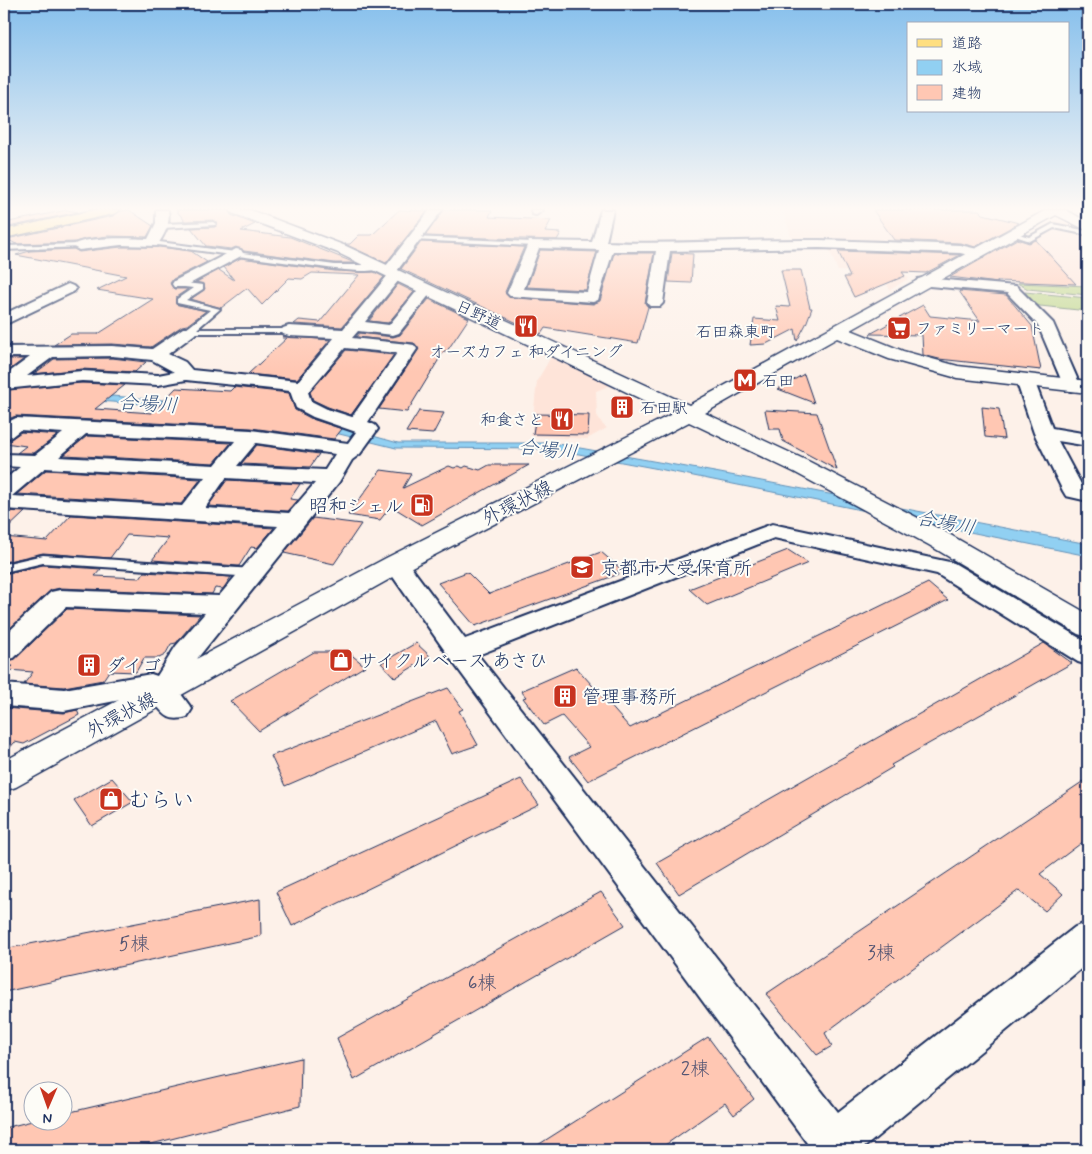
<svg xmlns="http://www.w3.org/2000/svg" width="1092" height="1154" viewBox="0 0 1092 1154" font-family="Mynerve,'Klee One',sans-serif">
	<rect width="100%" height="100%" fill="#fdf1e9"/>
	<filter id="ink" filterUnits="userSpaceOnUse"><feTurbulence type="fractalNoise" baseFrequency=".02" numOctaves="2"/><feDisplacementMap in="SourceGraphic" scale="10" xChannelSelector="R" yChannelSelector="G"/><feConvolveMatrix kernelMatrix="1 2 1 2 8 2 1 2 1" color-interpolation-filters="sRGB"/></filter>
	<g filter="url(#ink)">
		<g fill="#fee4d9">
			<path d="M783,210H967L993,234L966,248L828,243L826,239H813L815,243H793Z"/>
			<path d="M1055,220L1068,222L1088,234V285L1008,282L989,257L1029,235L1037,232Z"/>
			<path d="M828,247L895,250V254L903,272L909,278L890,290L881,273L838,271Z"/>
			<path d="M551,357L611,385L596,391L597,415L603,425L607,428L587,439L531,436L537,381Z"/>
		</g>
		<g fill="#bfd78d" stroke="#6d8376">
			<path d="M1017,283L1088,286V295L1028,289Z"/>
			<path d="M1025,292L1088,298V311L1040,306L1035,304Z"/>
		</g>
		<path fill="#91d0f2" stroke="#6290b7" d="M99,395L277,409L398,443H552L720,473L1088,544V556L659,469L552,449L396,448L319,429L191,407L80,400L41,402L4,409V403L38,397Z"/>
		<g fill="#ffc7b3" stroke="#1b2f5e">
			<path d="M67,210L78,212L4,228V223Z"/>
			<path d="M129,210L153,226L147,237L108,236L85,239L75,242L16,244L7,239L113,216L121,211Z"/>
			<path d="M176,210H228L231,215L255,224L241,231L290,237L355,263H335L244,251L236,247L231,249L206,246L191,228L215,227L217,222L213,220L185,221Z"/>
			<path d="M399,210L427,211L386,263L345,244H350L359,235H372Z"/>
			<path d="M444,210H492L489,217L551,220L545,232L561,233L557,240L425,236Z"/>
			<path d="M873,210H979L983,214L1019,223L975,247L960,243L894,240Z"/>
			<path d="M1017,239L1029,243L1036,240L1076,284L997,281L998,283L950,277Z"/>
			<path d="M421,242L524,247L505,292L509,297L593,304L600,301L614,253H654L645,303L648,307L638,343L545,328L541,334L401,269Z"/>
			<path d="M121,247H159L191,251L207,262L173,279L170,283L174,289H188L176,297V304L206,311L187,325L182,326L151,347L112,344L54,345L71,334H98L153,299L97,290L126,276L16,255L30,251L74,249L79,252Z"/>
			<path d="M540,250L597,252L586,290L527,287Z"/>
			<path d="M838,251L902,253L960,255L926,273L902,272L905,276L854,297L844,277H850Z"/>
			<path d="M672,253L693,254L691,283L668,282Z"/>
			<path d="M241,258L335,271L374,272L384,277L342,327L294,324L299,320L320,322L359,275L312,273L302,279L289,278L262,305L247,288L221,308L191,299L205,289L204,284L196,282L219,270L234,280L224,267Z"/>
			<path d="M781,270H801L810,308H812L806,324L797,341L795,329L766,344L750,345L754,319L780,321L776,306L790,307Z"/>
			<path d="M398,284L414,292L388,323L369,321Z"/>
			<path d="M959,291L1006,295L1032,326L1041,370L939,359L923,355L922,335L870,334L923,305L930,316L980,321Z"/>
			<path d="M429,299L469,318L447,351H444L407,412L379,409L419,349L414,343L356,337L359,333L393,337L400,335Z"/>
			<path d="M284,336L330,340L297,379L248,374L287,338H282Z"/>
			<path d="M346,350L394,355L351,415L328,407L313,400L310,392Z"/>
			<path d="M112,358L146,362L135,372L82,369L34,374L54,359Z"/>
			<path d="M8,359H24L4,374V361Z"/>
			<path d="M804,374L814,403L778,389Z"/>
			<path d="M82,383L125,385L95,409L152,413L176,388L230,391L234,387L289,393L295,410L312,419L342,429L334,439L251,428L16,416L5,420L4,390Z"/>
			<path d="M982,407L999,409L1004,439L985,437Z"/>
			<path d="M765,410L817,413L837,470L783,441L780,429H769Z"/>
			<path d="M419,411L444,413L433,434L406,432Z"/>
			<path d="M536,414L589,415L588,435L533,434Z"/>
			<path d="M21,432L58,435L34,453H17L26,446L5,443Z"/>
			<path d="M87,436L231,443L214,463L64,455Z"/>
			<path d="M257,445L319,454L310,467L241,464Z"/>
			<path d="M489,465H529L422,525L391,506L380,520L348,515L381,470L411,474L403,488L449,466L454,468L459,466L463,468L466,466L480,470Z"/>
			<path d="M46,470L201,479L181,504L17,494Z"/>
			<path d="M227,480L300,484L290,499L298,500L288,511L208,506Z"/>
			<path d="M4,511L25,512L4,532Z"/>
			<path d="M71,515L274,528L257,548L251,547L239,566L152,560L169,538L127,535L110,558L43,553L4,562V537L47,541Z"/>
			<path d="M313,518L361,524L334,564L284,553Z"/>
			<path d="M788,550L808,563L707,605L689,589Z"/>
			<path d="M601,552L621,569L617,571L619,574L475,626L438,583L467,572L489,594Z"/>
			<path d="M43,565L101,569L95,576L140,578L144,572L231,577L223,589L215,588L212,594L60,588L51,590L4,634V574Z"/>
			<path d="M928,583L948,600L588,781L569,757L589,747L562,716L544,725L523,698L526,697L521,691L576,667L630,728Z"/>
			<path d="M67,609L200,615L176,643L171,644L165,655L159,658H144L136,672L109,671L103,680L64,687L24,684L33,672L9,670L13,666L4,665L7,661L15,659Z"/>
			<path d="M416,643L430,656L395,678L381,663Z"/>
			<path d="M1044,643L1072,663L891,765L893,767L679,894L657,863Z"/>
			<path d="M314,652H348L365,666L259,731L230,701Z"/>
			<path d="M448,688L463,709L459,711L478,745L452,754L436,721L285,786L271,756Z"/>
			<path d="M4,708L64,713L77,710L79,715L24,744L15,742L4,754Z"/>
			<path d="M112,778L133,802L92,826L74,800Z"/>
			<path d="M1088,778V838L1040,874L1063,894L1045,911L1019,890L825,1033L832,1046L817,1055L766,994Z"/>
			<path d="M521,779L539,805L292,926L276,892Z"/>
			<path d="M601,892L625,925L354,1080L337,1038Z"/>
			<path d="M260,899L261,936L4,992V949Z"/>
			<path d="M708,1037L754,1099L734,1115L725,1103L658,1150H530Z"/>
			<path d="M301,1058L300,1106L128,1150H4V1128L32,1121L62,1122V1114Z"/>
		</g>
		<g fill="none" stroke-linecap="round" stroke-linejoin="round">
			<g stroke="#1b2f5e" stroke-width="4">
				<g id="lane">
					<path d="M213,222L216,224L215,225L162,228L159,226L162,224Z"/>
					<path d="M1053,224L1088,231V235L1054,228L1030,241L1009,234L1012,232L1029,237Z"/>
					<path d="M411,237L534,242L537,244L534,246L413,240L410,238Z"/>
					<path d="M152,241L335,265H380L384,267C372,274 349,270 335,269L150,244L149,243Z"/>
					<path d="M79,244L81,245V247L4,250V246Z"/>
					<path d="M176,282L203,285V289L186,300L220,309L197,329H289L293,331L289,333H186V329L210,310L177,303V299L193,288L176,286Z"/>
					<path d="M43,555L253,569L259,573L253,577L43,563L4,572V564Z"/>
				</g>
			</g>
			<g stroke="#1b2f5e" stroke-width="4">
				<g id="street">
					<path d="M156,210H168C171,224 164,235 157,246L121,245L79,250L72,246C81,236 134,238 148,239L156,223Z"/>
					<path d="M430,210H442L397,271L403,275L365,322L389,325L421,286H431L434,289L399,333L393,335L358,331L352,338L408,344L414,345L417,349L368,422L375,425L378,429L360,454L352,460L339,482L196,660L178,690L192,709L187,717C163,724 163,708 146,695L64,711L4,706V684L64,689L151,674L157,676L176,646L205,613L66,607L14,658L4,660V636L51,592L60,590L219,596L278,526L4,509V480L20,467L4,466V454L35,455L63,433L20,430L11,437L4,439V424L16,418L251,430L348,443L356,432L313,417L296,408L290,391L186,380L158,385L82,381L5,389L4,376L30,357H4V347L112,346L152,349L183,328H195L197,331L195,334L168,354L185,362L192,370L298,381L334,338L289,336L283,334L281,331L283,328L289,326L343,329L388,275L382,271ZM345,348L397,353L352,417L327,409L311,401L308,392ZM112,356L152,360L174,372L158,375L82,371L27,376L53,357ZM86,434L235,441L215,465L59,457ZM256,443L335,454L325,470L237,466ZM45,468L205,477L182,506L12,496ZM226,478L315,483L289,513L205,508Z"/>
					<path d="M531,210H543L536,215L532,214Z"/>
					<path d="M601,210H613L606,242C677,245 748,239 819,240C866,241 913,243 960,245L982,250L984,253L977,257L960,253L819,248L670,251L663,303L660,306H650L647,303L656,251H613L598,300L593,302L510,296L507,293L529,241L592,242ZM539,248L599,250L587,292L524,289Z"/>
					<path d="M236,249L241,250L243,253L241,256L184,287H174L172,284L174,281Z"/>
					<path d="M923,278L1016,286L1053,323L1080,385L1077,389L1071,391L1065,389L1038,325L1007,293L918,285L916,282L918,279Z"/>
					<path d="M68,284L73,286L76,289L73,292L4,325V314Z"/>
					<path d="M1025,375L1031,376L1034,380L1052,428L1088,434V446L1058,441L1082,486L1088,487V501L1066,496L1063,491L1034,433L1016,380L1019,376Z"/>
					<path d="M772,524L954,563L1088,643V665L1078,662L937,574L774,538L478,655L838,1112L1075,927L1088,922V963L861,1150H804L807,1143L450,658L384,564L387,559L396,556L405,559L465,639Z"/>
				</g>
			</g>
			<g stroke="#1b2f5e" stroke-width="3">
				<path id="secondary" d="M230,210H250L346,246L689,405L1046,210H1066L1088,222V231L1056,215L851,330L903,351L958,366L1088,381V393L957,378L889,359L837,338L705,413L810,462L947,533L1088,614V637L1078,634L929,545L794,472L689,422L406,570L16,787L4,791V761L386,558L672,414L336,252L232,213Z"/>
			</g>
			<g stroke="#1b2f5e" stroke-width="3">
				<path id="primary" d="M94,210H120L113,214L4,238V230Z"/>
			</g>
			<use href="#lane" fill="#fdfcf7" fill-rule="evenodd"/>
			<use href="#street" fill="#fdfcf7" fill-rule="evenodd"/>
			<use href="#secondary" fill="#fdfcf7" fill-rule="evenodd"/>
			<use href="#primary" fill="#ffdf80" fill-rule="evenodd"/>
		</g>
	</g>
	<linearGradient id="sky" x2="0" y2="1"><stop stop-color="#85bfec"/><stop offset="0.56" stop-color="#fef9f5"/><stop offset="1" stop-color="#fef9f5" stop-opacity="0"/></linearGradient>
	<rect width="1092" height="372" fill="url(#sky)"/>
	<defs>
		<g id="restaurant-square" transform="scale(1.25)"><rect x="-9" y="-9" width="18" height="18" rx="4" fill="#c8321e" stroke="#fdfcf7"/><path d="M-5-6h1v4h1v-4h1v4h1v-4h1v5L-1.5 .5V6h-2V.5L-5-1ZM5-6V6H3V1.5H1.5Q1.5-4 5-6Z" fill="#fff"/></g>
		<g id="supermarket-square" transform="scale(1.25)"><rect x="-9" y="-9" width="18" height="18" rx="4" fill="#c8321e" stroke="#fdfcf7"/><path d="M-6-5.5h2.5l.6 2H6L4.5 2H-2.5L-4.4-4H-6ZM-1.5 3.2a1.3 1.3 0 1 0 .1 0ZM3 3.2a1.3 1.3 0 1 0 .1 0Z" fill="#fff"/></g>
		<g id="metro-square" transform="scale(1.25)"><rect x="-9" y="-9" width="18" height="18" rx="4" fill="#c8321e" stroke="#fdfcf7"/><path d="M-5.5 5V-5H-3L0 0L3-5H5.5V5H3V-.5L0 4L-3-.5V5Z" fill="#fff"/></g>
		<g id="building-square" transform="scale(1.25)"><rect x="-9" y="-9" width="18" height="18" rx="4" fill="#c8321e" stroke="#fdfcf7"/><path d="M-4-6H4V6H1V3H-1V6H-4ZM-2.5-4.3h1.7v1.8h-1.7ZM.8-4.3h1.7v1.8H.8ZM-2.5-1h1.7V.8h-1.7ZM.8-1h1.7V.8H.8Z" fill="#fff"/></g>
		<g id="fuel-square" transform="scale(1.25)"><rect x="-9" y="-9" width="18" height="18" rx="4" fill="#c8321e" stroke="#fdfcf7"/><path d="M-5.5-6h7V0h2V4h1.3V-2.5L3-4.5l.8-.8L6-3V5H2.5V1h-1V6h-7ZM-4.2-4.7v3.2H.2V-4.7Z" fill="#fff"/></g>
		<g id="school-square" transform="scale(1.25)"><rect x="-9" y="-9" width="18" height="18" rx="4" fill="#c8321e" stroke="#fdfcf7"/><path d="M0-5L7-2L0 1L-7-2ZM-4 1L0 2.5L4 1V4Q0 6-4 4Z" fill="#fff"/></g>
		<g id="shop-square" transform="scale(1.25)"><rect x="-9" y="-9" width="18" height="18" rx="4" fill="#c8321e" stroke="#fdfcf7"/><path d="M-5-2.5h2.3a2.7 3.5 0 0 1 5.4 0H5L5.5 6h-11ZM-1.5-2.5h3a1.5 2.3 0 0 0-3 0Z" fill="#fff"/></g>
	</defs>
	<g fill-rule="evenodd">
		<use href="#restaurant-square" x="526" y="326"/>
		<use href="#supermarket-square" x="899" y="328"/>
		<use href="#metro-square" x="745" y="380"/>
		<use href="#building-square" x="622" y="407"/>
		<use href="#restaurant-square" x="562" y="419"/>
		<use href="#fuel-square" x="422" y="505"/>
		<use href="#school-square" x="582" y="567"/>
		<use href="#shop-square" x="341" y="660"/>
		<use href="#building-square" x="89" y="665"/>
		<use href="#building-square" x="565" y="696"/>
		<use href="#shop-square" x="111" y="799"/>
	</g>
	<g text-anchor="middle" stroke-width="4" stroke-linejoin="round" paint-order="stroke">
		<g font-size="16" fill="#1b2f5e" stroke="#fdfcf7">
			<text transform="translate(479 314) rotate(25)" y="6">日野道</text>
		</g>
		<g font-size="16" fill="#1b2f5e" stroke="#fdfcf7" text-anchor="start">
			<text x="916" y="334">ファミリーマート</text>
			<text x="526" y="357" text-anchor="middle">オーズカフェ 和ダイニング</text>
			<text x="762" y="386">石田</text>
			<text x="640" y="413">石田駅</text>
			<text x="544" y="425" text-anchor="end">和食さと</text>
		</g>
		<g font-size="16" fill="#1b2f5e" stroke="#fdfcf7">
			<text x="736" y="337">石田森東町</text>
		</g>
		<g font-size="19" fill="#1b2f5e" stroke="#fdfcf7">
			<text transform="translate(517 502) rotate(-27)" y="7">外環状線</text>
			<text transform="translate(121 714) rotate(-28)" y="7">外環状線</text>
		</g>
		<g font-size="19" fill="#1b2f5e" stroke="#fdfcf7" text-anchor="start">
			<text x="404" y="512" text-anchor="end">昭和シェル</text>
			<text x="600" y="574">京都市大受保育所</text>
			<text x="358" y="667">サイクルベース あさひ</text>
			<text x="106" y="672">ダイゴ</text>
			<text x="582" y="703">管理事務所</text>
		</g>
		<g font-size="19" fill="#545573">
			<text x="134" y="950">5棟</text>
			<text x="881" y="959">3棟</text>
			<text x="482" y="989">6棟</text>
			<text x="695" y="1075">2棟</text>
		</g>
		<g font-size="20" font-style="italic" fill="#385783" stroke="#fdfcf7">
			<text transform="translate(148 403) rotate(4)" y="7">合場川</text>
			<text transform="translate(548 449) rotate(6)" y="7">合場川</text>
			<text transform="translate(946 522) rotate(11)" y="7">合場川</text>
		</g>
		<g font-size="22" fill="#1b2f5e" stroke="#fdfcf7" text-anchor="start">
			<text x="128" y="807">むらい</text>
		</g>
	</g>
	<rect width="1092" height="1154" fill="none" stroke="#fdfcf7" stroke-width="20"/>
	<rect x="10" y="10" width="1072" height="1134" fill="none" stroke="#1b2f5e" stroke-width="2" filter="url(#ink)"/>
	<rect x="907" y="22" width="162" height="90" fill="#fdfcf7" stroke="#a3aaba"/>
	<rect x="917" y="39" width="25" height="8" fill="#ffdf80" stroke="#a3aaba"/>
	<text x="952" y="48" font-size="15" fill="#1b2f5e">道路</text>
	<rect x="917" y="60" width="25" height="15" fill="#91d0f2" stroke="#a3aaba"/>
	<text x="952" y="72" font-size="15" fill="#1b2f5e">水域</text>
	<rect x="917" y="85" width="25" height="15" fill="#ffc7b3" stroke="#a3aaba"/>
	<text x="952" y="98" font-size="15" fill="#1b2f5e">建物</text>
	<g transform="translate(48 1106) rotate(182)"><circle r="24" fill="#fdfcf7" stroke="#a3aaba"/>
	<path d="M0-4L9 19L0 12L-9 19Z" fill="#c8321e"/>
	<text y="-8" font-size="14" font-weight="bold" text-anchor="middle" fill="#1b2f5e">N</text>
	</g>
</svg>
